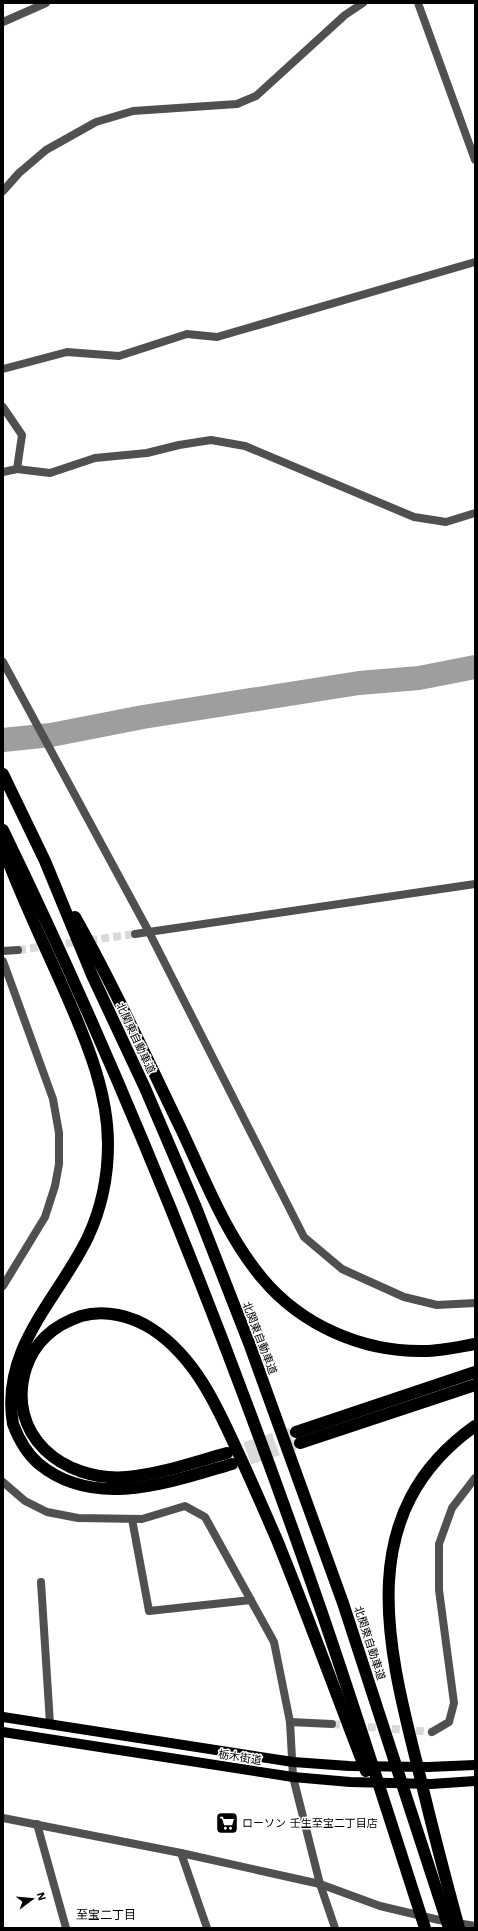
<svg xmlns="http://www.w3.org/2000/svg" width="478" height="1931" viewBox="0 0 478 1931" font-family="'Work Sans','Noto Sans JP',sans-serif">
	<rect width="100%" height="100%" fill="#fff"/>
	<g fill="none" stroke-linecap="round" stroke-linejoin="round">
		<path stroke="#9e9e9e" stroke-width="24" d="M3,740L51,735L143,717L359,683L419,678L475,667"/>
		<g stroke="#d9d9d9" stroke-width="8" stroke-dasharray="8 4" stroke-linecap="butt">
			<path d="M18,950L135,934"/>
			<path d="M332,1724L432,1732"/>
		</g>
		<g stroke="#d9d9d9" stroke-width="12" stroke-dasharray="12 6" stroke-linecap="butt">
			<path d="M228,1453L296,1432"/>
			<path d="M232,1464L300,1443"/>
		</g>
		<g stroke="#505050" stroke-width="8">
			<path d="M418,3L475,160"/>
			<path d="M3,22L46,3"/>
			<path d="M3,191L19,173L46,150L96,122L133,111L237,104L256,96L345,15L363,3"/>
			<path d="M3,369L67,352L119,356L187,334L217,337L475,262"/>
			<path d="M3,407L22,435L17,469"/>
			<path d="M3,472L17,469L50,473L95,458L147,453L179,445L211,440L245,446L414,517L446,522L475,513"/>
			<path d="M3,662L149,932L304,1237L342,1269L404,1297L437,1305L475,1303"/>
			<path d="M135,934L475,884"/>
			<path d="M3,951L18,950"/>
			<path d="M3,961L53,1099L59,1133V1164L55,1186L45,1217L3,1286"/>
			<path d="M3,1482L25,1501L47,1512L78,1518L142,1519L185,1506L205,1517L274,1642L290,1722L293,1777L320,1884L335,1928"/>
			<path d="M132,1519L149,1611L251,1600"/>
			<path d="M41,1582L50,1724"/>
			<path d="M290,1722L332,1724"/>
			<path d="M432,1732L449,1722L454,1703L439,1590V1544L452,1508L475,1478"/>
			<path d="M3,1818L181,1853L320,1884L380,1906L439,1920L475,1926"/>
			<path d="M37,1824L66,1928"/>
			<path d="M181,1853L207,1928"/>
		</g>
		<g stroke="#000" stroke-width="10">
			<path d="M3,1717L293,1762L349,1766L428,1767L475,1765"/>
			<path d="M3,1732L293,1777L350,1782L431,1784L475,1781"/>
		</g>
		<g stroke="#000" stroke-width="12">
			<path d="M3,774L45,861L92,975L145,1088L195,1205L249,1343L343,1603L449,1928"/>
			<path d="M3,830C126,1083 230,1347 322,1613C358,1718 391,1823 425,1928"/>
			<path d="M3,848C22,900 47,950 69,1001C88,1045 108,1094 108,1144C108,1176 102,1207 88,1237C59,1298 0,1348 13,1424C19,1440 26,1453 39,1464C95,1510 170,1482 232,1464"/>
			<path d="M75,917C114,986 147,1059 182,1131C205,1180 226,1235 262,1278C301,1325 362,1352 424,1351C441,1351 458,1347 475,1344"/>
			<path d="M296,1432L475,1372"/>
			<path d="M300,1443L475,1385"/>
			<path d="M227,1453C194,1462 161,1474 127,1477C63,1482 5,1435 26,1368C35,1341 54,1325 81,1316C105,1309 132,1316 152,1329C195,1357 217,1406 237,1450C251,1480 264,1510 277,1540C308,1616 336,1694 366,1771"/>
			<path d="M459,1928C444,1873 430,1819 417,1764C386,1641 354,1512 475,1426"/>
		</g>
	</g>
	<defs>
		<g id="supermarket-square" transform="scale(1.15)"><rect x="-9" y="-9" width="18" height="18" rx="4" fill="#000" stroke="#fff"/><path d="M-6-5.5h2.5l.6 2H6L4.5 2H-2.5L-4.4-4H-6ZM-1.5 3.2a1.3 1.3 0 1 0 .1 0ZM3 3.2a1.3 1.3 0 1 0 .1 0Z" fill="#fff"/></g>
	</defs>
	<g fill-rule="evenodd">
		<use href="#supermarket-square" x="227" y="1823"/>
	</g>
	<g text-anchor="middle" stroke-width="3" stroke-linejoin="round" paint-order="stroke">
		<g font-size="11" fill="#000" stroke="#fff">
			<text transform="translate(136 1038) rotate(65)" y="4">北関東自動車道</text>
			<text transform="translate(260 1338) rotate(69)" y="4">北関東自動車道</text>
			<text transform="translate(370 1643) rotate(72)" y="4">北関東自動車道</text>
			<text transform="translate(240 1757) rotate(9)" y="4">栃木街道</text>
		</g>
		<g font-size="11" fill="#000" stroke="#fff" text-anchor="start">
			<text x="242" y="1827">ローソン 壬生至宝二丁目店</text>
		</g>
		<g font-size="12" fill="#000" stroke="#fff">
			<text x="106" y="1919">至宝二丁目</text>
		</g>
	</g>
	<rect width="478" height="1931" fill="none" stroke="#000000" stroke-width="8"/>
	<g transform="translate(32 1899) rotate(74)" stroke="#ffffff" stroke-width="3" paint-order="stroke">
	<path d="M0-3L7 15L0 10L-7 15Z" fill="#000000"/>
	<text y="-6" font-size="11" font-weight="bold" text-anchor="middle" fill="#000000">N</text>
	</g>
</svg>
